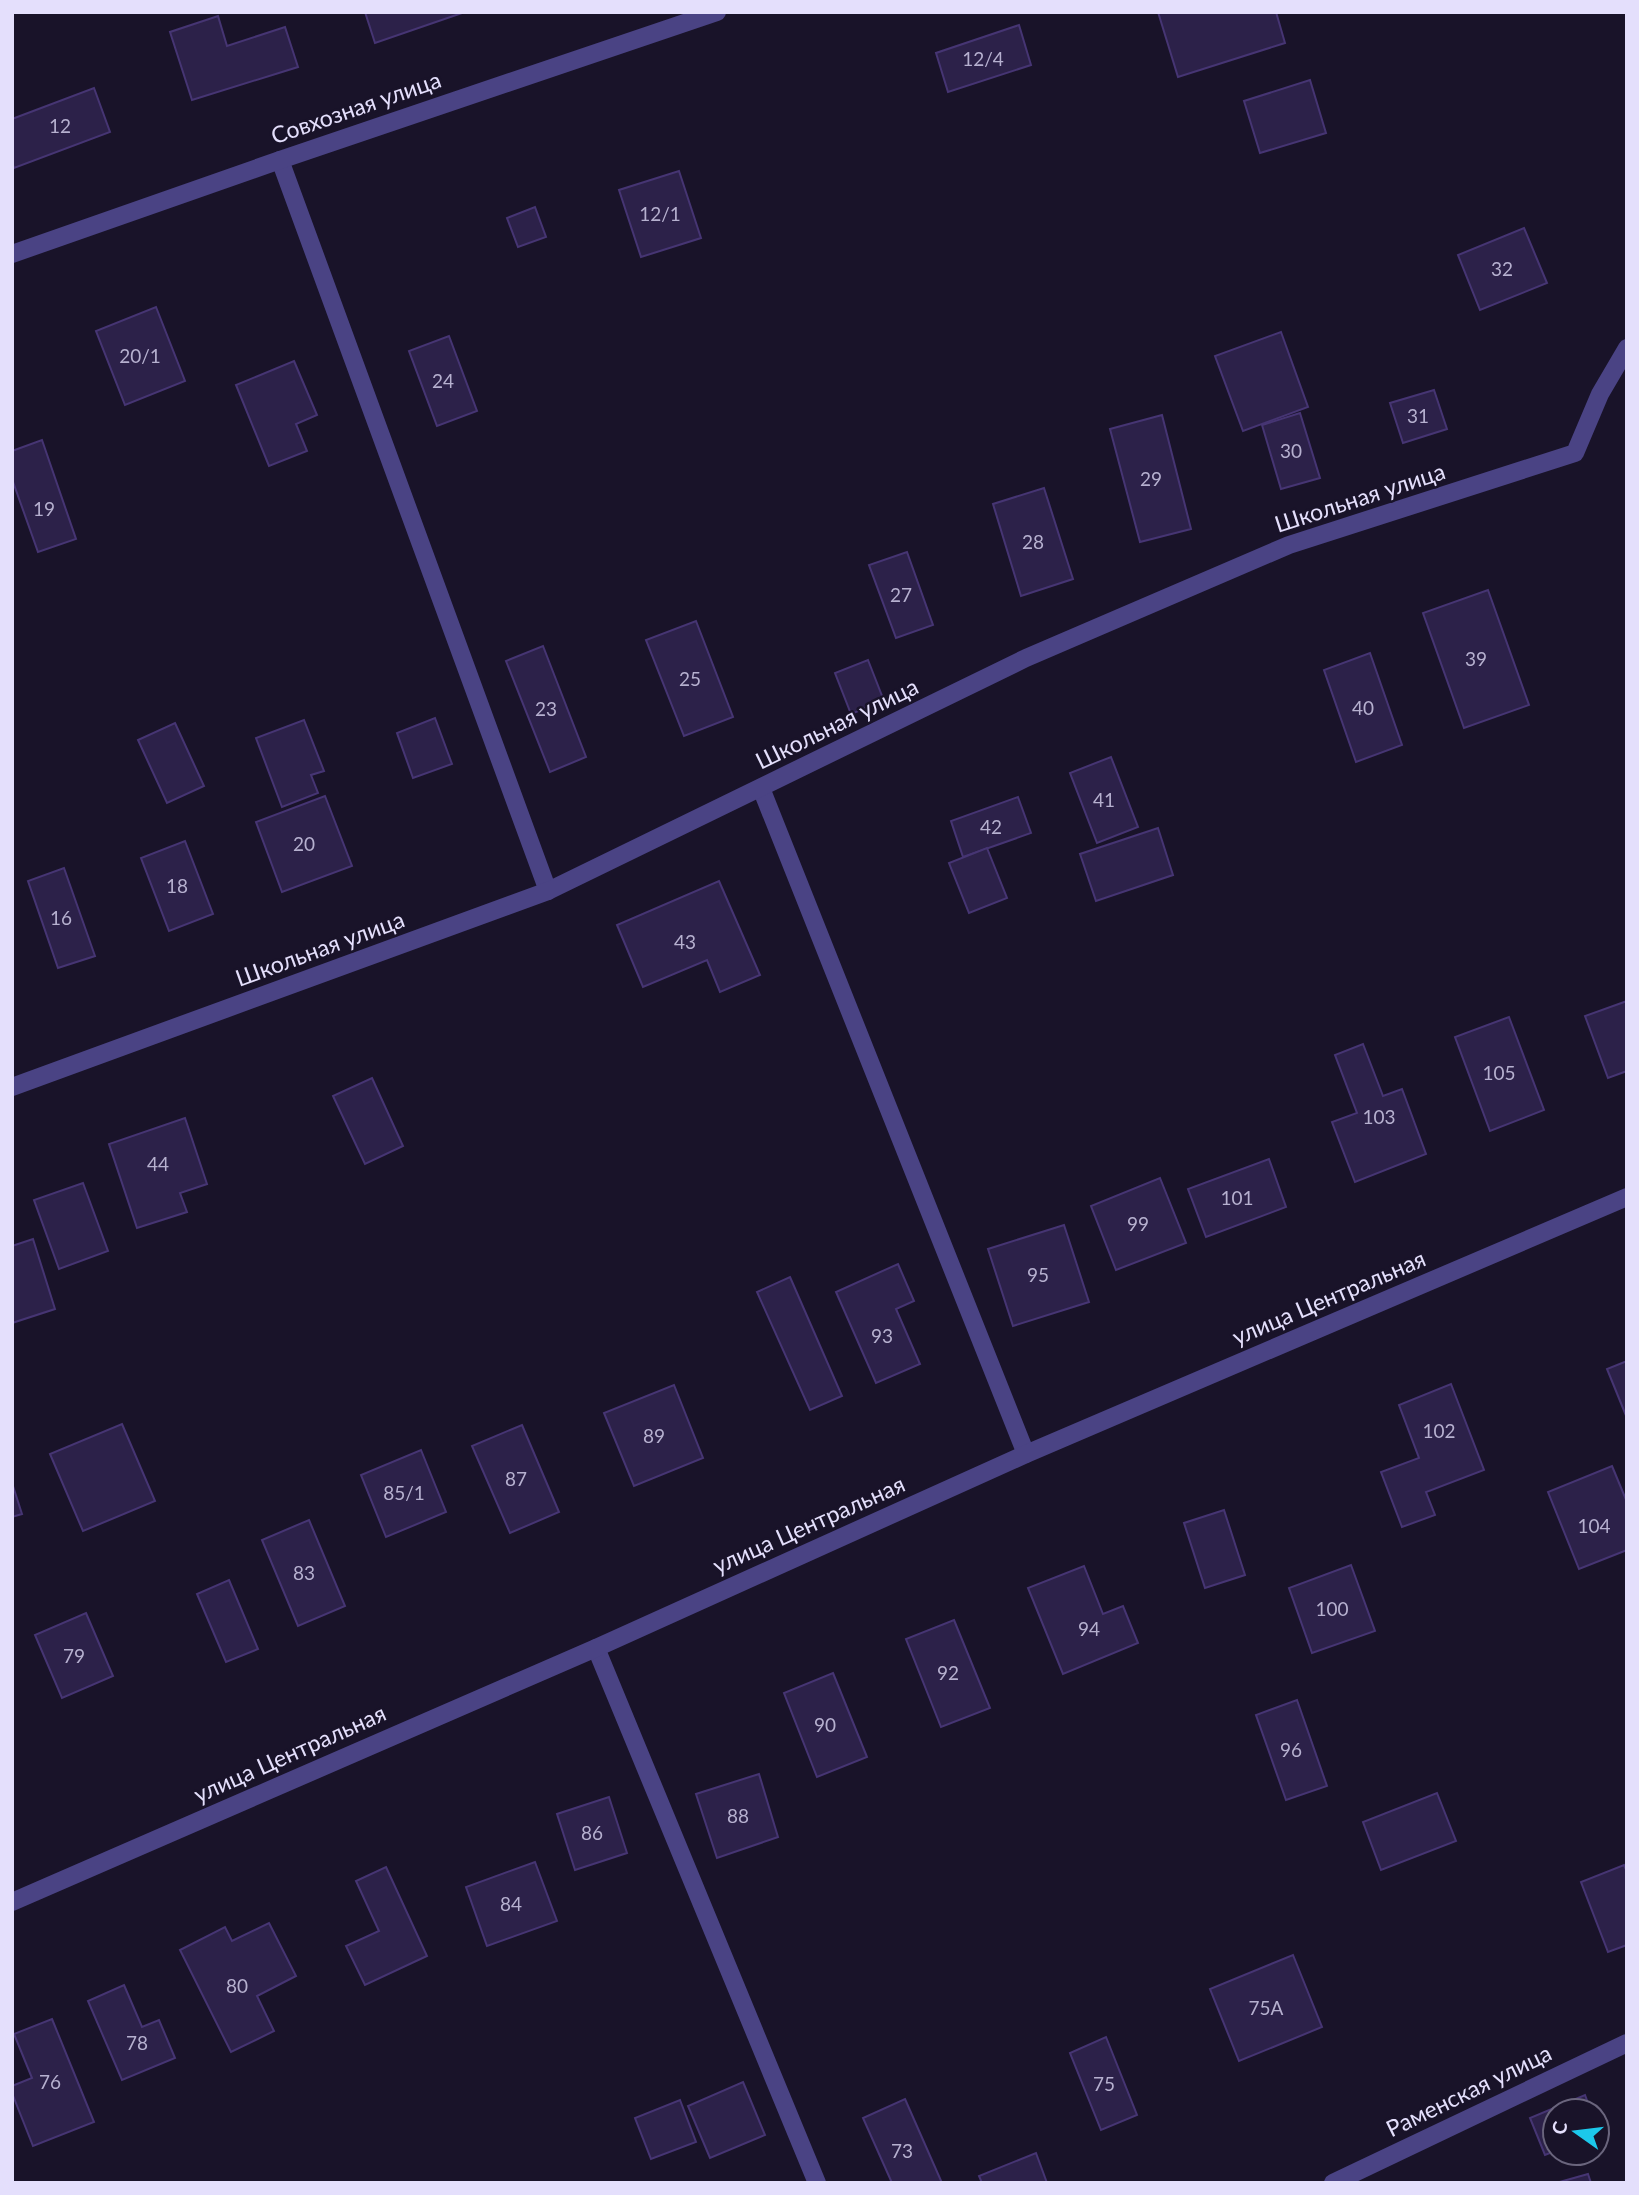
<svg xmlns="http://www.w3.org/2000/svg" width="1639" height="2195" viewBox="0 0 1639 2195" font-family="Lato,sans-serif">
	<rect width="100%" height="100%" fill="#191329"/>
	<g fill="#2c2149" stroke="#463573" stroke-width="2">
		<path d="M365,12H462V13L375,43Z"/>
		<path d="M1158,12H1276L1285,43L1178,77Z"/>
		<path d="M218,16L227,46L285,27L298,67L192,100L170,32Z"/>
		<path d="M1019,25L1031,65L948,92L936,53Z"/>
		<path d="M1310,80L1326,133L1260,153L1244,101Z"/>
		<path d="M94,88L110,132L14,168L12,162V119Z"/>
		<path d="M679,171L701,238L641,257L619,190Z"/>
		<path d="M535,207L546,237L518,247L507,218Z"/>
		<path d="M1524,228L1547,283L1480,310L1458,255Z"/>
		<path d="M156,307L185,381L125,405L96,331Z"/>
		<path d="M1281,332L1308,407L1243,431L1215,356Z"/>
		<path d="M449,336L477,411L437,426L409,351Z"/>
		<path d="M294,361L317,415L296,424L307,451L269,466L236,385Z"/>
		<path d="M1434,390L1447,429L1403,443L1390,403Z"/>
		<path d="M1300,413L1320,478L1281,489L1262,425Z"/>
		<path d="M1162,415L1191,529L1140,542L1110,429Z"/>
		<path d="M42,440L76,539L38,552L12,479V451Z"/>
		<path d="M1044,488L1073,579L1021,596L993,504Z"/>
		<path d="M907,552L933,625L896,638L869,565Z"/>
		<path d="M1488,590L1529,705L1464,728L1423,613Z"/>
		<path d="M696,621L733,717L684,736L646,640Z"/>
		<path d="M543,646L586,757L550,772L506,661Z"/>
		<path d="M1370,653L1402,745L1356,762L1324,670Z"/>
		<path d="M868,660L884,701L851,714L835,673Z"/>
		<path d="M435,718L452,764L413,778L397,733Z"/>
		<path d="M304,720L324,771L311,775L318,793L282,807L256,738Z"/>
		<path d="M175,723L204,786L167,803L138,740Z"/>
		<path d="M1111,757L1138,827L1097,843L1070,773Z"/>
		<path d="M325,796L352,866L282,892L256,822Z"/>
		<path d="M1018,797L1031,833L963,857L951,821Z"/>
		<path d="M1158,828L1173,875L1096,901L1080,854Z"/>
		<path d="M185,841L213,914L169,931L141,858Z"/>
		<path d="M987,848L1007,898L969,913L949,863Z"/>
		<path d="M64,868L95,956L58,968L28,881Z"/>
		<path d="M719,881L760,975L720,992L707,960L643,987L617,925Z"/>
		<path d="M1627,1001V1071L1608,1078L1585,1016Z"/>
		<path d="M1509,1017L1544,1110L1490,1131L1455,1037Z"/>
		<path d="M1363,1044L1383,1096L1402,1089L1426,1154L1355,1182L1332,1122L1357,1113L1335,1055Z"/>
		<path d="M372,1078L403,1146L365,1164L333,1096Z"/>
		<path d="M185,1118L207,1184L180,1193L187,1212L137,1228L109,1144Z"/>
		<path d="M1269,1159L1286,1207L1206,1237L1188,1189Z"/>
		<path d="M1160,1178L1186,1243L1116,1270L1091,1206Z"/>
		<path d="M83,1183L108,1251L59,1269L34,1200Z"/>
		<path d="M1064,1225L1089,1302L1013,1326L988,1249Z"/>
		<path d="M33,1239L55,1309L12,1323V1246Z"/>
		<path d="M898,1264L914,1301L896,1309L920,1364L876,1383L836,1292Z"/>
		<path d="M790,1277L842,1396L810,1410L757,1292Z"/>
		<path d="M1627,1361V1418L1607,1369Z"/>
		<path d="M1451,1384L1484,1470L1426,1492L1435,1515L1402,1527L1381,1472L1419,1458L1399,1405Z"/>
		<path d="M674,1385L703,1458L634,1486L604,1413Z"/>
		<path d="M122,1424L155,1501L83,1531L50,1454Z"/>
		<path d="M522,1425L559,1512L510,1533L472,1446Z"/>
		<path d="M421,1450L446,1512L386,1537L361,1475Z"/>
		<path d="M1612,1466L1627,1502V1550L1579,1569L1548,1492Z"/>
		<path d="M12,1483L22,1514L12,1517Z"/>
		<path d="M1224,1510L1245,1575L1205,1588L1184,1523Z"/>
		<path d="M309,1520L345,1606L298,1626L262,1540Z"/>
		<path d="M1351,1565L1375,1631L1312,1653L1289,1588Z"/>
		<path d="M1084,1566L1103,1614L1123,1606L1138,1643L1063,1674L1028,1588Z"/>
		<path d="M229,1580L258,1649L226,1662L197,1594Z"/>
		<path d="M86,1613L113,1676L62,1698L35,1635Z"/>
		<path d="M954,1620L990,1708L941,1727L906,1639Z"/>
		<path d="M833,1673L867,1757L817,1777L784,1693Z"/>
		<path d="M1297,1700L1327,1786L1286,1800L1256,1715Z"/>
		<path d="M759,1774L778,1837L717,1858L696,1794Z"/>
		<path d="M1437,1793L1456,1841L1381,1870L1363,1822Z"/>
		<path d="M609,1797L627,1853L575,1870L557,1814Z"/>
		<path d="M535,1862L557,1921L487,1946L466,1887Z"/>
		<path d="M1624,1865L1627,1872V1945L1608,1952L1581,1882Z"/>
		<path d="M386,1867L427,1956L365,1985L346,1946L379,1931L356,1881Z"/>
		<path d="M269,1923L296,1976L257,1996L274,2031L231,2052L180,1950L225,1927L232,1941Z"/>
		<path d="M1293,1955L1322,2027L1239,2061L1210,1989Z"/>
		<path d="M124,1985L142,2027L159,2020L175,2058L122,2080L88,2001Z"/>
		<path d="M52,2019L94,2122L33,2146L12,2093V2086L32,2078L14,2034Z"/>
		<path d="M1106,2037L1137,2115L1101,2130L1070,2053Z"/>
		<path d="M743,2082L765,2135L710,2158L688,2106Z"/>
		<path d="M1585,2095L1591,2111H1555V2151L1545,2155L1530,2118Z"/>
		<path d="M905,2099L942,2183H892L863,2118Z"/>
		<path d="M680,2100L696,2142L651,2159L635,2118Z"/>
		<path d="M1036,2153L1047,2183H982L979,2176Z"/>
		<path d="M1588,2174L1591,2183H1556Z"/>
	</g>
	<g fill="none" stroke-linecap="round" stroke-linejoin="round">
		<g stroke="#4a4384" stroke-width="18">
			<path d="M280,160L548,891"/>
			<path d="M12,254L280,160L717,12"/>
			<path d="M761,788L1026,1454"/>
			<path d="M12,1087L548,891L1026,658L1289,545L1575,453L1600,394L1627,348"/>
			<path d="M596,1648L817,2183"/>
			<path d="M12,1902L596,1648L1026,1454L1627,1197"/>
			<path d="M1333,2183L1627,2043"/>
		</g>
	</g>
	<g text-anchor="middle" stroke-width="5" stroke-linejoin="round" paint-order="stroke">
		<g font-size="19" fill="#b6b0cf">
			<text x="983" y="66">12/4</text>
			<text x="60" y="133">12</text>
			<text x="660" y="221">12/1</text>
			<text x="1502" y="276">32</text>
			<text x="140" y="363">20/1</text>
			<text x="443" y="388">24</text>
			<text x="1418" y="423">31</text>
			<text x="1291" y="458">30</text>
			<text x="1151" y="486">29</text>
			<text x="44" y="516">19</text>
			<text x="1033" y="549">28</text>
			<text x="901" y="602">27</text>
			<text x="1476" y="666">39</text>
			<text x="690" y="686">25</text>
			<text x="1363" y="715">40</text>
			<text x="546" y="716">23</text>
			<text x="1104" y="807">41</text>
			<text x="991" y="834">42</text>
			<text x="304" y="851">20</text>
			<text x="177" y="893">18</text>
			<text x="61" y="925">16</text>
			<text x="685" y="949">43</text>
			<text x="1499" y="1080">105</text>
			<text x="1379" y="1124">103</text>
			<text x="158" y="1171">44</text>
			<text x="1237" y="1205">101</text>
			<text x="1138" y="1231">99</text>
			<text x="1038" y="1282">95</text>
			<text x="882" y="1343">93</text>
			<text x="1439" y="1438">102</text>
			<text x="654" y="1443">89</text>
			<text x="516" y="1486">87</text>
			<text x="404" y="1500">85/1</text>
			<text x="1594" y="1533">104</text>
			<text x="304" y="1580">83</text>
			<text x="1332" y="1616">100</text>
			<text x="1089" y="1636">94</text>
			<text x="74" y="1663">79</text>
			<text x="948" y="1680">92</text>
			<text x="825" y="1732">90</text>
			<text x="1291" y="1757">96</text>
			<text x="738" y="1823">88</text>
			<text x="592" y="1840">86</text>
			<text x="511" y="1911">84</text>
			<text x="237" y="1993">80</text>
			<text x="1266" y="2015">75А</text>
			<text x="137" y="2050">78</text>
			<text x="50" y="2089">76</text>
			<text x="1104" y="2091">75</text>
			<text x="902" y="2158">73</text>
		</g>
		<g font-size="23" fill="#e4dffc" stroke="#191329">
			<text transform="translate(356 108) rotate(-19)" y="8">Совхозная улица</text>
			<text transform="translate(1360 498) rotate(-18)" y="8">Школьная улица</text>
			<text transform="translate(837 724) rotate(-26)" y="8">Школьная улица</text>
			<text transform="translate(320 949) rotate(-20)" y="8">Школьная улица</text>
			<text transform="translate(1329 1298) rotate(-23)" y="8">улица Центральная</text>
			<text transform="translate(809 1525) rotate(-24)" y="8">улица Центральная</text>
			<text transform="translate(290 1754) rotate(-24)" y="8">улица Центральная</text>
			<text transform="translate(1469 2091) rotate(-26)" y="8">Раменская улица</text>
		</g>
	</g>
	<rect width="1639" height="2195" fill="none" stroke="#e4dffc" stroke-width="28"/>
	<g transform="translate(1576 2132) rotate(284)"><circle r="33" fill="#191329" stroke="#6a657d" stroke-width="2"/>
	<path d="M0-5L12 26L0 18L-12 26Z" fill="#1cc8eb"/>
	<text y="-10" font-size="19" font-weight="bold" text-anchor="middle" fill="#e4dffc">С</text>
	</g>
</svg>
